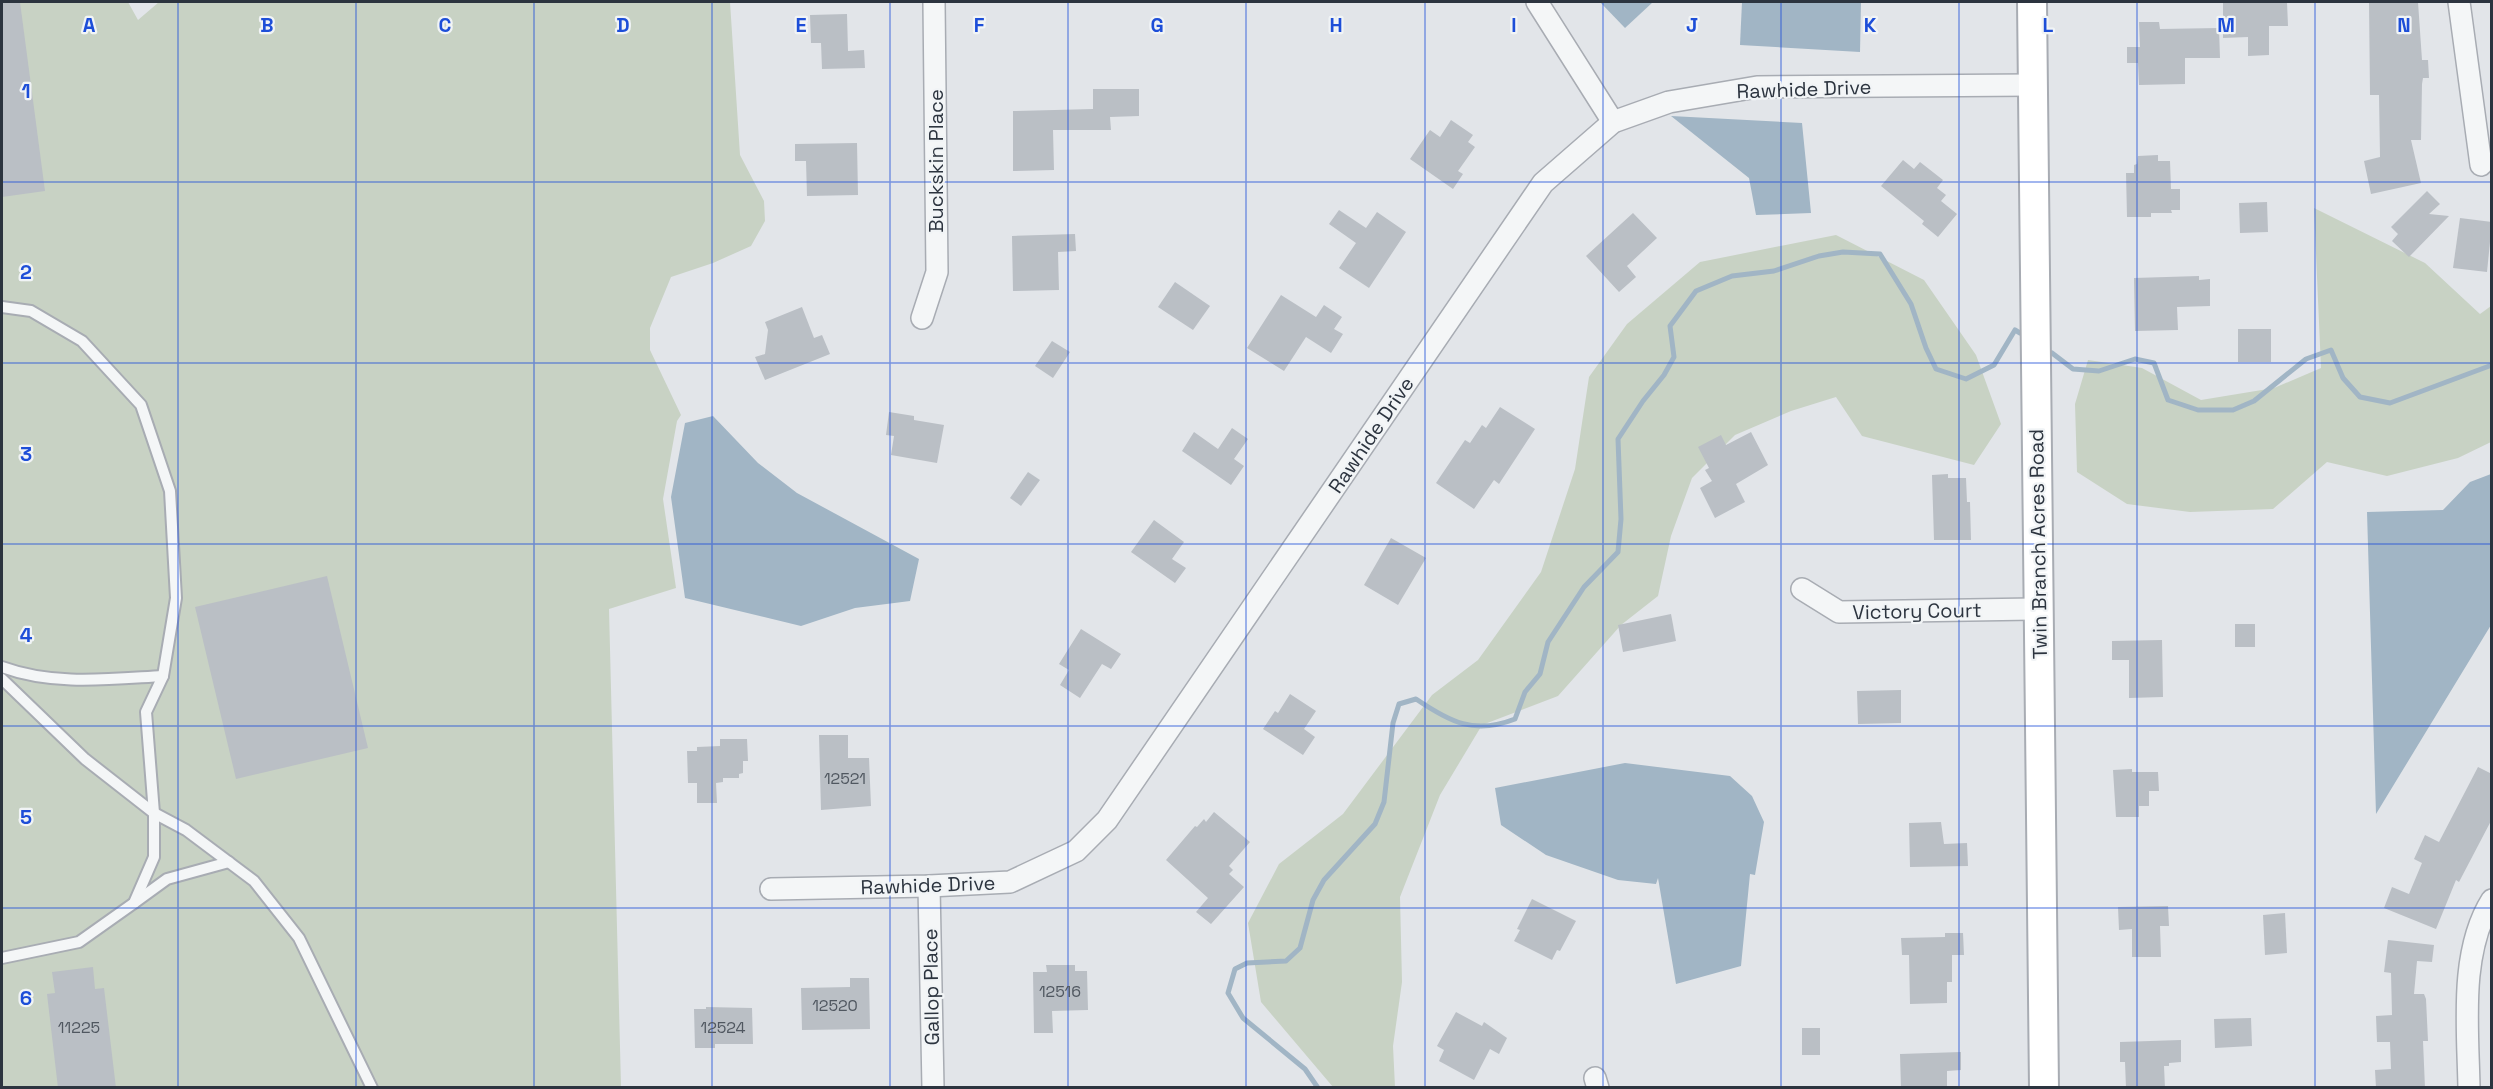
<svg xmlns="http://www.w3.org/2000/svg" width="2493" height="1089" viewBox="0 0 2493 1089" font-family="'Space Grotesk',sans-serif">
	<rect width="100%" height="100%" fill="#e2e5e9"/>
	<g fill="#c8d2c4">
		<path d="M2,2H128L138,20L159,2H730L740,155L764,201L765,221L751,246L713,263L671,277L650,328V350L681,415L677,421L663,499L676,588L609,609L621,1087L2,1088Z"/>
		<path d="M2314,208L2425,263L2480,314L2491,306V442L2458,458L2387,476L2327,462L2273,509L2190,512L2127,504L2077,472L2075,404L2088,360L2142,368L2201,400L2274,388L2321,368Z"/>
		<path d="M1836,235L1924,280L1976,355L2001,424L1974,465L1862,436L1836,397L1791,411L1735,435L1692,478L1671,536L1658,596L1621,625L1558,696L1482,725L1440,795L1400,897L1402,982L1393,1046L1395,1087H1333L1261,1002L1248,923L1279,864L1343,814L1432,695L1478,660L1541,572L1575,469L1589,377L1627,324L1700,262Z"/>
	</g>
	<g fill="#a1b5c5">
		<path d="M1600,2H1653L1625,28Z"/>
		<path d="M1742,2H1861L1860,52L1740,45Z"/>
		<path d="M1671,116L1802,123L1811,213L1756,215L1749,178Z"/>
		<path d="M713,416L758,463L797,493L919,559L910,601L855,608L801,626L685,598L671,497L685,423Z"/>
		<path d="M2491,474V625L2376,814L2367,512L2443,510L2470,482Z"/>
		<path d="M1625,763L1730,776L1752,796L1764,822L1755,875L1750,874L1741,966L1676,984L1658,878L1656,884L1618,880L1546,855L1501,825L1495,788Z"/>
	</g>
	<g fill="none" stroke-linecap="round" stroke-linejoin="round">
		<g stroke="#a1b5c5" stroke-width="5">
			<path d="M2052,353L2073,369L2099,371L2135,359L2154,363L2168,400L2198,410H2233L2254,401L2306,359L2331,350L2343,378L2360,397L2390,403L2492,365"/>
			<path d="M1318,1088L1305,1069L1243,1018L1228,993L1235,969L1247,963L1286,961L1300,948L1313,900L1324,880L1375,824L1384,802L1393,723L1399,704L1416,699C1450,722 1474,735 1515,719L1525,692L1540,674L1548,642L1584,587L1618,552L1621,519L1618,439L1643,401L1664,375L1674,357L1670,326L1696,291L1732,276L1774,271L1819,256L1843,252L1880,254L1911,304L1926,348L1936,369L1966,379L1994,365L2015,330L2020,333"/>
		</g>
	</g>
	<g fill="#babfc5">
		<path d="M2,2H20L45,191L2,197Z"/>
		<path d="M2287,2L2288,26H2269V55L2248,56V37L2223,38V3Z"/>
		<path d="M2369,2H2418L2422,60H2428L2429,78H2423L2422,84L2421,140H2411L2421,183L2371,194L2364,161L2380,157L2379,95H2370Z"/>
		<path d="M847,14L848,51L864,50L865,68L822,69L821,43H811L810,15Z"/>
		<path d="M2139,22H2159L2160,29L2219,28L2220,58H2185V84L2139,85L2138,63H2127V47H2140Z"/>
		<path d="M1093,89H1139V116L1110,117L1111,130H1053L1054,170L1013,171V111L1093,109Z"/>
		<path d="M1451,120L1473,135L1468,142L1475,147L1458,171L1463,174L1453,189L1410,159L1430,130L1440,137Z"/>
		<path d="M857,143L858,195L807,196L806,161H795V144Z"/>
		<path d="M2158,155V161H2170L2171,189H2180V210H2171L2172,213H2151V217H2127L2126,173H2134V165L2137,164L2138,156Z"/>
		<path d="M1903,160L1914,169L1920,162L1943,180L1937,188L1946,195L1941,201L1957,214L1938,237L1922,224L1924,221L1881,186Z"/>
		<path d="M2427,191L2440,204L2429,214L2449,216L2409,257L2392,241L2398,234L2391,227Z"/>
		<path d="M2267,202L2268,232L2240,233L2239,203Z"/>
		<path d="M1339,210L1366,228L1377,212L1406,232L1369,288L1339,268L1356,243L1329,224Z"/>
		<path d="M1633,213L1657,238L1627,266L1636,277L1619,292L1586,256Z"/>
		<path d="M2460,218L2492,222L2487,272L2453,268Z"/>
		<path d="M1075,234L1076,251L1058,252L1059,290L1013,291L1012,236Z"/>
		<path d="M2199,276V280L2210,279V306L2177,307L2178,330L2135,331L2134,278Z"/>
		<path d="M1175,282L1210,306L1193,330L1158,307Z"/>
		<path d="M1281,295L1316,317L1324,305L1342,317L1334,329L1343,334L1331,353L1306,337L1284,371L1247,348Z"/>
		<path d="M802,307L814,338L822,335L830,354L765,380L755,357L765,354L768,330L765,322Z"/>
		<rect x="2238" y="329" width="33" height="33"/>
		<path d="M1052,341L1070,352L1053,378L1035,366Z"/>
		<path d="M1500,407L1535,429L1499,484L1494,480L1474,509L1436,483L1465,440L1470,443L1482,425L1486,428Z"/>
		<path d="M889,412L914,416V420L944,425L937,463L891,455L894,436L886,435Z"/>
		<path d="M1232,428L1248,439L1234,459L1244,466L1231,485L1182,451L1194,432L1218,449Z"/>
		<path d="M1751,432L1768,465L1736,484L1745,502L1715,518L1700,488L1712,481L1705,470L1709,468L1698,447L1721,435L1726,445Z"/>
		<path d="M1028,472L1040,480L1021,506L1010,498Z"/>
		<path d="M1948,474V478H1966L1967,502H1970L1971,540H1934L1932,475Z"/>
		<path d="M1154,520L1184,542L1172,559L1186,568L1175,583L1131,552Z"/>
		<path d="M1391,538L1426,558L1398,605L1364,585Z"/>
		<path d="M327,576L368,748L236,779L195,607Z"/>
		<path d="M1671,614L1676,641L1623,652L1618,625Z"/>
		<rect x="2235" y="624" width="20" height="23"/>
		<path d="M1081,629L1121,654L1111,669L1102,664L1080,698L1060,685L1069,670L1059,664Z"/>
		<path d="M2162,640L2163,697L2129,698V660H2112V641Z"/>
		<path d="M1901,690V723L1858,724L1857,691Z"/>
		<path d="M1290,694L1316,711L1304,729L1315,737L1303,755L1263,729L1275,711L1278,713Z"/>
		<path d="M819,735H848V758H869L871,806L821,810Z"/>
		<path d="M720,739H747L748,761H743V773L739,774V778H723V782L716,783L717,803H697V783H688L687,751H697V747L720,746Z"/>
		<path d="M2478,767L2492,774V819L2459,882L2456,880L2436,929L2384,908L2392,887L2409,894L2422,863L2414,859L2425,835L2439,842Z"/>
		<path d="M2132,769V772H2158L2159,791H2149V806H2139V817H2116L2113,770Z"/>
		<path d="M1214,812L1250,842L1229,866L1233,870L1229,874L1244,887L1211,924L1196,912L1208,898L1166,860L1195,826L1197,827L1204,819L1206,822Z"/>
		<path d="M1941,822L1944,844L1967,843L1968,866L1910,867L1909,823Z"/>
		<path d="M1532,899L1576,921L1560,951L1557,950L1552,960L1514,941L1520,930L1517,929Z"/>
		<path d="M2168,906L2169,926H2160L2161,957H2132V929L2119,930L2118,907Z"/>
		<path d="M2285,913L2287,953L2265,955L2263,915Z"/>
		<path d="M1945,933H1963L1964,955H1952V982H1947V1003L1910,1004L1909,955H1902L1901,938L1945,937Z"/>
		<path d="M2388,940L2434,945L2432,962L2417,961L2414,994H2424L2426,999L2428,1041H2423L2425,1088H2376L2375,1070L2391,1069L2390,1042H2377L2376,1016L2392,1015L2391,973L2384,972Z"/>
		<path d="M1046,965H1075V971H1087L1088,1010L1052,1011L1053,1033H1034L1033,972H1047Z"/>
		<path d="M93,967L95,989L104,988L116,1088H58L47,994L55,993L52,972Z"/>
		<path d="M850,978H869L870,1029L802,1030L801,988L850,987Z"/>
		<path d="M706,1007L752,1008L753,1044H715V1048H695L694,1009H706Z"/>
		<path d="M1456,1012L1482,1026L1484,1022L1507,1038L1499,1054L1490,1049L1474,1080L1439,1061L1444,1050L1437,1046Z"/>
		<path d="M2251,1018L2252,1046L2215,1048L2214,1019Z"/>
		<rect x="1802" y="1028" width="18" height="27"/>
		<path d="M2181,1040V1062L2169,1063V1066H2164L2165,1088H2126L2125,1062H2120V1042Z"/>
		<path d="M1961,1052V1070L1947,1071V1088H1901L1900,1054Z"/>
	</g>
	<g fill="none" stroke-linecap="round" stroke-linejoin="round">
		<g stroke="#a8acb3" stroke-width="14">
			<g id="lane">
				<path d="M2,307L31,311L82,341L141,405L170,491L176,598L163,676L146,712L154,813V857L134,903L79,942L2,958"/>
				<path d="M2,667C54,686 109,679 163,676"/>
				<path d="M2,679L85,759L154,813L186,830L254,881L299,938L372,1088"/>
				<path d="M134,903L167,879L229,862"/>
			</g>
		</g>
		<g stroke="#a8acb3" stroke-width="24">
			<g id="street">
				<path d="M1537,2L1613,122"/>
				<path d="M2459,2L2481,165"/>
				<path d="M922,318L937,272L934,2"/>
				<path d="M1802,589L1839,612L2039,609"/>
				<path d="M929,886L933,1088"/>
				<path d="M771,889L929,886L1010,882L1076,851L1107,820L1543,183L1613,122L1669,102L1757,87L2033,85"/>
				<path d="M1595,1078L1598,1088"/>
				<path d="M2469,1088C2468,1028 2459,952 2492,900"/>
			</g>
		</g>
		<g stroke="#a8acb3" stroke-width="32">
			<path id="secondary" d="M2032,2L2044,1088"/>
		</g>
		<use href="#lane" stroke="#f4f6f7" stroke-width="10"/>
		<use href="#street" stroke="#f4f6f7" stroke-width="21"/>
		<use href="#secondary" stroke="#fff" stroke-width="28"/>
	</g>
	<path fill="none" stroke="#1d4ed8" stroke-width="1.5" stroke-opacity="0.55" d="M178,2V1088M356,2V1088M534,2V1088M712,2V1088M890,2V1088M1068,2V1088M1246,2V1088M1425,2V1088M1603,2V1088M1781,2V1088M1959,2V1088M2137,2V1088M2315,2V1088M2,182H2492M2,363H2492M2,544H2492M2,726H2492M2,908H2492"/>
	<g text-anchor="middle" stroke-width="4.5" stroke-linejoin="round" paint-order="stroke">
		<g font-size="16" fill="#505760">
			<text x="845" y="784">12521</text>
			<text x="1060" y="997">12516</text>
			<text x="835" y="1011">12520</text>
			<text x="79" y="1033">11225</text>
			<text x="723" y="1033">12524</text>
		</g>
		<g font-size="20" fill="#2c343f" stroke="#f1f4f6">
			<text transform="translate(1804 89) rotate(-2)" y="7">Rawhide Drive</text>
			<text transform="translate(936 161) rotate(-90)" y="7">Buckskin Place</text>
			<text transform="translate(1371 435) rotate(-56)" y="7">Rawhide Drive</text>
			<text transform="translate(2038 544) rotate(-91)" y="7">Twin Branch Acres Road</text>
			<text transform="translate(1917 611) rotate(-1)" y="7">Victory Court</text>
			<text transform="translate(928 885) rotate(-2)" y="7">Rawhide Drive</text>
			<text transform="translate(931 987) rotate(-91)" y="7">Gallop Place</text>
		</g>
	</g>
	<g font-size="20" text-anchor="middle" font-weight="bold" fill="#1d4ed8" stroke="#f1f4f6" stroke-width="4.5" stroke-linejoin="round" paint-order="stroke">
		<text x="89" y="32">A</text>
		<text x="267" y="32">B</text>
		<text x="445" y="32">C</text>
		<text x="623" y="32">D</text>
		<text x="801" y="32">E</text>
		<text x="979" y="32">F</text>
		<text x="1157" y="32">G</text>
		<text x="1336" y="32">H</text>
		<text x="1514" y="32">I</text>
		<text x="1692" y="32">J</text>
		<text x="1870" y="32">K</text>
		<text x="2048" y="32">L</text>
		<text x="2226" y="32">M</text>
		<text x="2404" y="32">N</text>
		<text x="26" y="98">1</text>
		<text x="26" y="279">2</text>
		<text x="26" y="461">3</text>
		<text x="26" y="642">4</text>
		<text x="26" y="824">5</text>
		<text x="26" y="1005">6</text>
	</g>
	<rect width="2493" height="1089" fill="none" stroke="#2c343f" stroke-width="6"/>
</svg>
